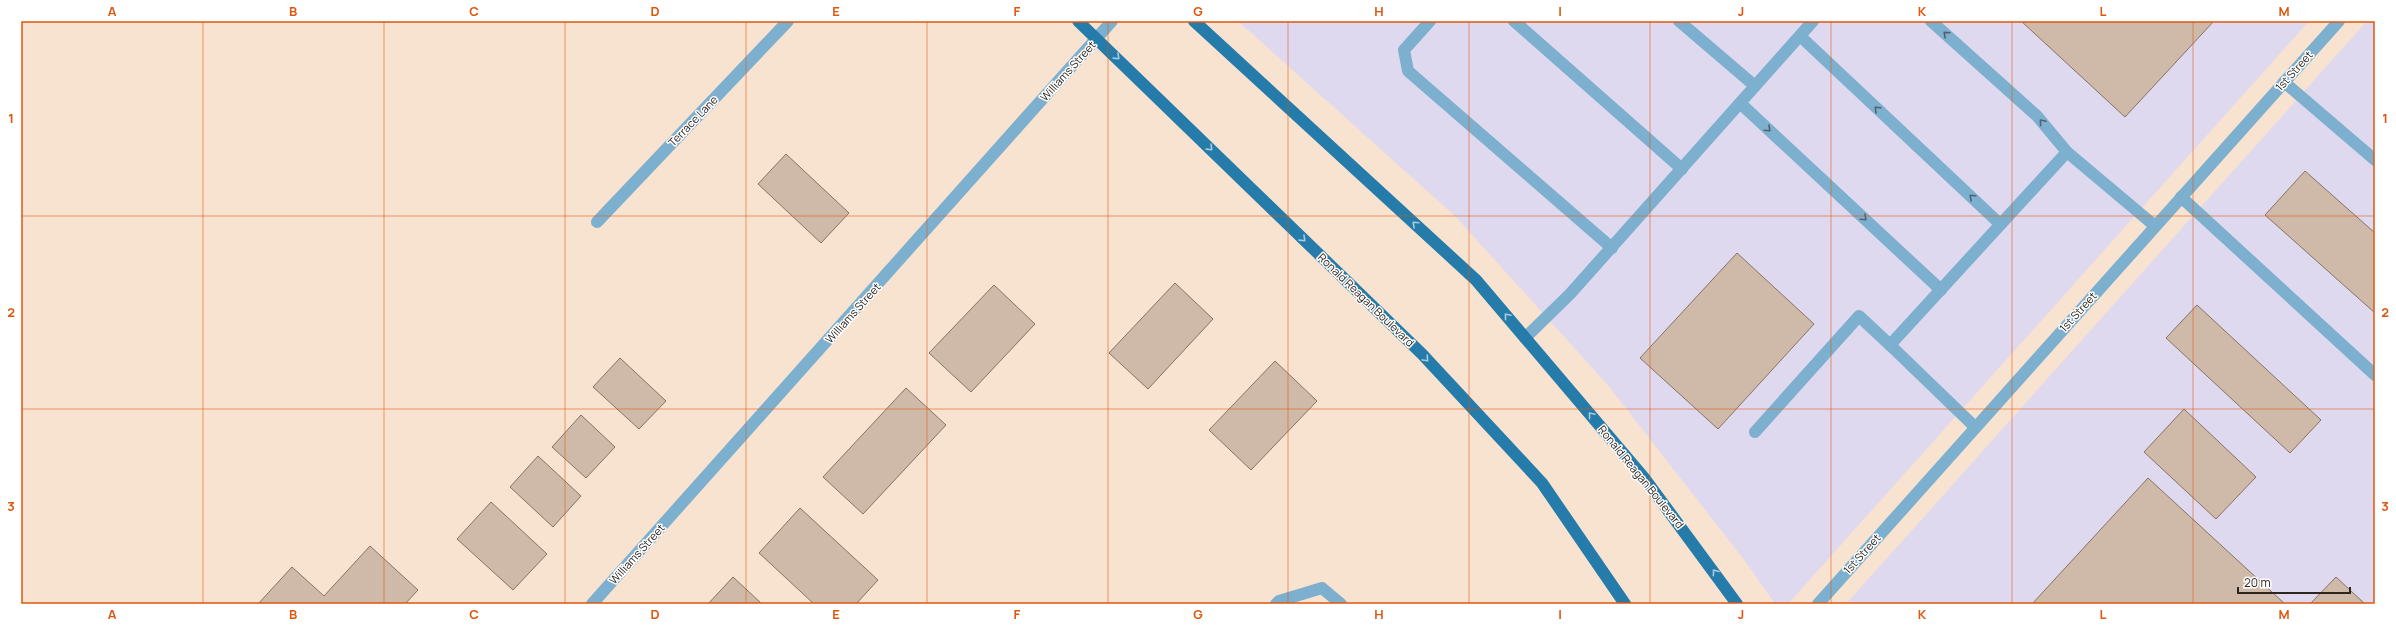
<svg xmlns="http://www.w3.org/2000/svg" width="2396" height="625" viewBox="0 0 2396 625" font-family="Manrope,sans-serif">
	<rect width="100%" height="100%" fill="#f8e2d0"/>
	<g fill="#dfd9ef">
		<path d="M1238,21H2309L1788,604H1775L1745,561L1607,384L1455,216Z"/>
		<path d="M2367,21H2375V604H1846Z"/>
	</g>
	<g fill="#cfbaa9" stroke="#877363">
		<path d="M2021,21H2214L2125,117Z"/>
		<path d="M786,154L849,213L821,243L758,184Z"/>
		<path d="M2305,171L2375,233V313L2265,215Z"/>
		<path d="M1737,253L1814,324L1718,429L1640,358Z"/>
		<path d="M1175,283L1213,319L1148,389L1109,353Z"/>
		<path d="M994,285L1035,324L971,392L929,353Z"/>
		<path d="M2197,305L2321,420L2290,453L2166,338Z"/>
		<path d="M620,358L666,401L639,429L593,387Z"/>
		<path d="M1275,361L1317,401L1251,470L1209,430Z"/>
		<path d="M906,388L946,425L863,514L823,477Z"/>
		<path d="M2184,409L2256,477L2216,519L2144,452Z"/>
		<path d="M581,415L615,447L586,478L552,447Z"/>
		<path d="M538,456L581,496L553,527L510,487Z"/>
		<path d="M2148,478L2285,604H2032Z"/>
		<path d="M491,502L547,554L513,590L457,539Z"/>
		<path d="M800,508L878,580L856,604H814L759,553Z"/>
		<path d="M370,546L418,590L405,604H258L292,567L324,596Z"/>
		<path d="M733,577L762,604H708Z"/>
		<path d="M2336,577L2365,604H2310Z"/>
	</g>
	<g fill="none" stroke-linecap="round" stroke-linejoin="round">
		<g stroke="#7dafcf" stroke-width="12">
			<path d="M1430,21L1404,50L1408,71L1612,248"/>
			<path d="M1514,21L1682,169"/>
			<path d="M1679,21L1755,86"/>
			<path d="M1931,21L2037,116L2067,152"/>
			<path d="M1800,36L2000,224"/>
			<path d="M2284,82L2375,160"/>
			<path d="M1740,103L1941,290"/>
			<path d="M2181,197L2375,375"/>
			<path d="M597,222L788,21"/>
			<path d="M1525,338L1570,294L1813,21"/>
			<path d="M1975,427L1890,345L2067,152L2155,226"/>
			<path d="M1755,432L1859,316L1890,345"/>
			<path d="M592,604L1112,21"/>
			<path d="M1276,604L1279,601L1322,588L1341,604"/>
			<path d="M1818,604L2339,21"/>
		</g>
		<g stroke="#257ba9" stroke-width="12">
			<path d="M1078,21L1422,354L1542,483L1625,604"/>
			<path d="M1194,21L1476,280L1645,479L1737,604"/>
		</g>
	</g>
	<defs><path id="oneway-chevron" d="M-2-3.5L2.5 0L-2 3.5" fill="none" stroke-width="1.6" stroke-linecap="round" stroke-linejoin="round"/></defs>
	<g stroke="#51636e">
		<use href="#oneway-chevron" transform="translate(1946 34) rotate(-138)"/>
		<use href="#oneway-chevron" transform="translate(1877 109) rotate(-137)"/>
		<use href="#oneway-chevron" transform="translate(2042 122) rotate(-130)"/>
		<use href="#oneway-chevron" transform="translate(1768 129) rotate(43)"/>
		<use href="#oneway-chevron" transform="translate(1972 197) rotate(-137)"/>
		<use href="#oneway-chevron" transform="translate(1864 218) rotate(43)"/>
	</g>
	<g stroke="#a8cadd">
		<use href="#oneway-chevron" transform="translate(1117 57) rotate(44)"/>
		<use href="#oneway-chevron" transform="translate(1210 148) rotate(44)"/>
		<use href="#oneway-chevron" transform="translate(1415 224) rotate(-137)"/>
		<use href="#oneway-chevron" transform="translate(1303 239) rotate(44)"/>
		<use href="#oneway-chevron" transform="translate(1507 316) rotate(-130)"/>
		<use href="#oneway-chevron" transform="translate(1426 359) rotate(47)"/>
		<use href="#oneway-chevron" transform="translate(1591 415) rotate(-130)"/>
		<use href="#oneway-chevron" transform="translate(1715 572) rotate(-126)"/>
	</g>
	<path fill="none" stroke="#df560d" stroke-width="1" stroke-opacity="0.55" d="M203,21V604M384,21V604M565,21V604M746,21V604M927,21V604M1108,21V604M1288,21V604M1469,21V604M1650,21V604M1831,21V604M2012,21V604M2193,21V604M21,216H2375M21,409H2375"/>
	<g text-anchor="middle" stroke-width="3" stroke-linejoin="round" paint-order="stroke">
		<g font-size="11" fill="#2d251f" stroke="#fff">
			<text transform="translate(1068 71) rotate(-48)" y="4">Williams Street</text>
			<text transform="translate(2294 71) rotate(-48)" y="4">1st Street</text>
			<text transform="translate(693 121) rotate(-46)" y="4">Terrace Lane</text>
			<text transform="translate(1366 300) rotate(44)" y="4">Ronald Reagan Boulevard</text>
			<text transform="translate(2078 312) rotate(-48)" y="4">1st Street</text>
			<text transform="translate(853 313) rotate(-48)" y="4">Williams Street</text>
			<text transform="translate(1641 477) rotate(51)" y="4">Ronald Reagan Boulevard</text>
			<text transform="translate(637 554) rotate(-48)" y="4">Williams Street</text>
			<text transform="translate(1862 554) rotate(-48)" y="4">1st Street</text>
		</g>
	</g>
	<rect width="2396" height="625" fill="none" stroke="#ffffff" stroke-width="44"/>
	<path d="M2238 587v6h112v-6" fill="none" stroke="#2d251f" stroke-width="2"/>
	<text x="2244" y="587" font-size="12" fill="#2d251f" stroke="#ffffff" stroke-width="3" paint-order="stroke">20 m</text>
	<rect x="22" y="22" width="2352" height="581" fill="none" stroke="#df560d" stroke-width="1.5"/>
	<g font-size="13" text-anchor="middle" font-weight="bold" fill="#df560d">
		<text x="112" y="16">A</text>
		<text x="293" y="16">B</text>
		<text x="474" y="16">C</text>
		<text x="655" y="16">D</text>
		<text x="836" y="16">E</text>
		<text x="1017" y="16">F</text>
		<text x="1198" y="16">G</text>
		<text x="1379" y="16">H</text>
		<text x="1560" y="16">I</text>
		<text x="1741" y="16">J</text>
		<text x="1922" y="16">K</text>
		<text x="2103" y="16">L</text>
		<text x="2284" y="16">M</text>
		<text x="11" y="123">1</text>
		<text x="2385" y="123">1</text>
		<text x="11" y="317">2</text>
		<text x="2385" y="317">2</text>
		<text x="11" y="511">3</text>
		<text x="2385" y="511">3</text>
		<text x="112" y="619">A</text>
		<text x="293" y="619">B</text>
		<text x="474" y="619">C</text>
		<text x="655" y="619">D</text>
		<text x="836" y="619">E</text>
		<text x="1017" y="619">F</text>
		<text x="1198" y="619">G</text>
		<text x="1379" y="619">H</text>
		<text x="1560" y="619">I</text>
		<text x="1741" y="619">J</text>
		<text x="1922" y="619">K</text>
		<text x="2103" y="619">L</text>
		<text x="2284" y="619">M</text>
	</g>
</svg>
